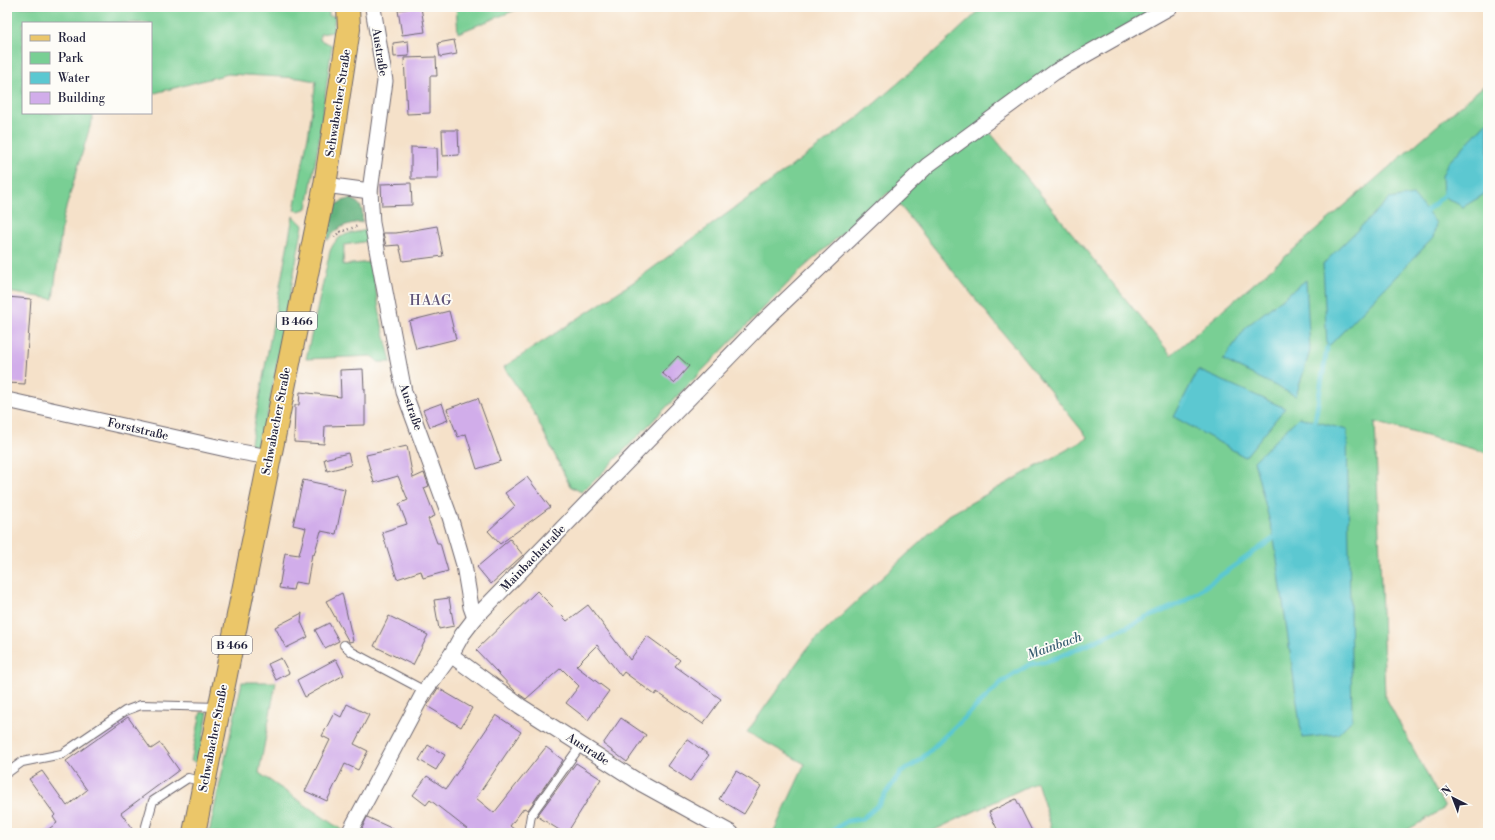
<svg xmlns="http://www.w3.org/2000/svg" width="1495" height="840" viewBox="0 0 1495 840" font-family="'Libre Bodoni',serif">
	<rect width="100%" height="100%" fill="#fdfcf7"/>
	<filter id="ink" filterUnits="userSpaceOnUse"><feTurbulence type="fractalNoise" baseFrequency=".025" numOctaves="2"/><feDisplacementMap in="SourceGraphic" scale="8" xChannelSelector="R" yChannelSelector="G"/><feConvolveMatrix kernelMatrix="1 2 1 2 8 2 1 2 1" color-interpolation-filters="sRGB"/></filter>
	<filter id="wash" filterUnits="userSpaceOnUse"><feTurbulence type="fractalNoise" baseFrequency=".012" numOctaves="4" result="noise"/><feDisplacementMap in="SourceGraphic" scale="16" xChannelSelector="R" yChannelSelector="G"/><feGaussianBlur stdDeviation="0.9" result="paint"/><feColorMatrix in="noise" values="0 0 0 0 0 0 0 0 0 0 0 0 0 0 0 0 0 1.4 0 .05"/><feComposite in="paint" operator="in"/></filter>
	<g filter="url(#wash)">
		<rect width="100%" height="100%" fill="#f5e1c9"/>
		<g fill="#79cf94" stroke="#4e7868">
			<path d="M7,7H329V16H335L333,32L320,34V40L332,45L319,141L307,208L299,211L294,210L309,131L316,81L299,78L228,74L151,94V23H23V113H94L63,218L53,299L7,292Z"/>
			<path d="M456,7H523L458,33Z"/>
			<path d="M983,7H1161L980,120L1171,355L1488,82V453L1375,422L1385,696L1445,808L1402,833H1053L1037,782L928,833H773L805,764L747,732L809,646L949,515L1088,438L889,192L803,268L591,484L581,492L570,486L535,415L504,367L635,281L860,116L949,39Z"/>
			<path d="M293,216L303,225L265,428L259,436L256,454L250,448Z"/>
			<path d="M368,230L369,241L344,245L343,265L371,262L382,325L391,362H378L372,356L306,359L330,251C338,232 349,234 368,230Z"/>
			<path d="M242,682H276L259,773L343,831L342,833H209Z"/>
			<path d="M201,712L208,713L198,763L191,761Z"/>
		</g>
		<path fill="#62b27e" stroke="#426a5c" d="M352,199C363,205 363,211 362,222C344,224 338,227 327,241C330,221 327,201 352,199Z"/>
		<g fill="#5bc8d1" stroke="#3e7586">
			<path d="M1488,121V192L1463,207L1443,196L1442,176L1447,164Z"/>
			<path d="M1413,195L1436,223L1433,238L1327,348L1323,264L1389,199Z"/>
			<path d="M1306,280L1310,351L1296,396L1223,360L1247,326Z"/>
			<path d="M1198,370L1285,408L1245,457L1174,417Z"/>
			<path d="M1299,417L1347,430L1352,720L1338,734L1302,738L1274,538L1254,461Z"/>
		</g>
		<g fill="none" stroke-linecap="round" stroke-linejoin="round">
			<g stroke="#5bc8d1" stroke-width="5">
				<path d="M1426,212L1443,196"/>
				<path d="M1315,421L1327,348"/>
				<path d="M830,833L847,821L862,819L877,806L901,772L918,762L1002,682L1030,664L1040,663L1059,657L1183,602L1274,538"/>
			</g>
		</g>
		<g id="blocks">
			<g fill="#d1adea">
				<path d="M421,7L425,32L402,35L398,10Z"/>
				<path d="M454,40L457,54L440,57L438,43Z"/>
				<path d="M408,41L409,56L394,57L393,43Z"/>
				<path d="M436,57L437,76H430V113L407,114L404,58Z"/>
				<path d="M442,130H458L459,155L443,156Z"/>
				<path d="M411,147L437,148L438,179H411Z"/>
				<path d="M411,183L412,205L382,206L381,184Z"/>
				<path d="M437,226L443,256L403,261L399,245L386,246L383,233H396Z"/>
				<path d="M7,297L31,299L25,384L7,383L9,318H7Z"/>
				<path d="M449,311L456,339L416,349L409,321Z"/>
				<path d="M678,356L689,366L674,383L662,373Z"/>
				<path d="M363,369L364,389H365V425L325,426L324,444L294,442L295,405H299L300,392L341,397L340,370Z"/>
				<path d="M478,398L501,461L477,469L466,434L458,437L447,409Z"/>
				<path d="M442,403L448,420L430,427L423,410Z"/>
				<path d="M407,446L413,478L424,473L429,486L424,488L435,516L428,519L437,543H440L448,571L423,578L421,571L397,579L382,532L407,524L399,504L408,500L398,476L374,483L366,455Z"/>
				<path d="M348,453L351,465L327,471L324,459Z"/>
				<path d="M527,477L550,507L500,544L488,531L515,506L505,493Z"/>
				<path d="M303,480L345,489L336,534L321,531L314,555L312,554L307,584L295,582L293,590L279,588L285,553L299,555L306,528L293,525Z"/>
				<path d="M510,539L523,555L491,584L477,567Z"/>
				<path d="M537,591L567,621L588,605L630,660L647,636L680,660L675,666L721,699L703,724L657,692L655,695L624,672L621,676L597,645L576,666L609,691L588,720L566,703L579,686L561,668L526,699L516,692L476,650Z"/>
				<path d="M342,593L353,641L349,642L326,601Z"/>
				<path d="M449,598L454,626L439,629L434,600Z"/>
				<path d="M302,613L301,622L308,637L286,648L275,627Z"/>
				<path d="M389,616L428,635L413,665L374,646Z"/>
				<path d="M329,623L339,641L325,648L315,630Z"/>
				<path d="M281,658L289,673L276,680L268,664Z"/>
				<path d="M336,659L344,675L305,697L297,680Z"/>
				<path d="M438,688L472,708L461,727L427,706Z"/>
				<path d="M347,704L369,715L354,744L368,751L358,770L345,764L327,801L305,791L330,740L322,736L334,713L341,717Z"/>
				<path d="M496,715L521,732L476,798L494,813L546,747L563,760L528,810L524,808L510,826L519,833H472L430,800L426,805L413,795L427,776L446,789Z"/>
				<path d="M128,717L151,749L160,743L179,770L121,813L135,833H43L57,823L53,817L55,815L29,779L42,771L67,806L87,790L66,761Z"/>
				<path d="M621,718L646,735L627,762L603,744Z"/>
				<path d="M687,739L709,755L690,781L668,766Z"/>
				<path d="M428,745L445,755L436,770L419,760Z"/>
				<path d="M576,763L601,779L567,833H564L537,816Z"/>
				<path d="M736,771L761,786L744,814L719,799Z"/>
				<path d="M1016,799L1033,833H999L989,812Z"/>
				<path d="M367,817L402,833H360Z"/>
			</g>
		</g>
	</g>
	<g filter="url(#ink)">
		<use href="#blocks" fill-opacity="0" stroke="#6c656d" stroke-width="1"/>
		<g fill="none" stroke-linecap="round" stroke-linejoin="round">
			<g stroke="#6c656d" stroke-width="10">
				<g id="service">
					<path d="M344,645L352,652L425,691"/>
					<path d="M7,773L22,762L62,754L125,711L141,705L219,707"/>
					<path d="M144,833L153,801L188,778L204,782"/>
					<path d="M528,833L531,815L581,745"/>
				</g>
			</g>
			<g stroke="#6c656d" stroke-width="17">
				<g id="minor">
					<path d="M373,8L385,81L370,191L372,223L404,392L450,517L464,565L471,607L475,618"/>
					<path d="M325,185L370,191"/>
					<path d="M7,400L235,451L269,457"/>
					<path d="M451,655L520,706L642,784L731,833"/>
					<path d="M349,833L424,692L451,655L462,635L475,618L765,320L928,165L1055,72L1170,7"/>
				</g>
			</g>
			<g stroke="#6c656d" stroke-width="24">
				<path id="primary" d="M194,833L325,185L349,29L348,7"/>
			</g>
			<g stroke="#6c656d" stroke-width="2.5" stroke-dasharray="1 3" stroke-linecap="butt">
				<path d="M334,237L340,232L358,226"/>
				<path d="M1106,833H1179"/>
			</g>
			<use href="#service" stroke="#fff" stroke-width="8"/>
			<use href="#minor" stroke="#fff" stroke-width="15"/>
			<use href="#primary" stroke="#ebc669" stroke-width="22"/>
		</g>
	</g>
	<g text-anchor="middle" stroke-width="3.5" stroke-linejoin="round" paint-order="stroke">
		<g fill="#fdfcf7" stroke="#646373" stroke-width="1">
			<rect x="277" y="312" width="40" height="18" rx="3"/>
			<rect x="212" y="636" width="40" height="18" rx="3"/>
		</g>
		<g font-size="11" font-weight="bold" fill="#22223b">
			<text x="297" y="325">B 466</text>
			<text x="232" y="649">B 466</text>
		</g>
		<g font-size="12" fill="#22223b" stroke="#fdfcf7">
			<text transform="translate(380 52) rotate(81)" y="4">Austraße</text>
			<text transform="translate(338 103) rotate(-81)" y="4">Schwabacher Straße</text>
			<text transform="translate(411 407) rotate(71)" y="4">Austraße</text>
			<text transform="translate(276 421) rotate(-79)" y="4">Schwabacher Straße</text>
			<text transform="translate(138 429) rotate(13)" y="4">Forststraße</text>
			<text transform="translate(533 558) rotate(-46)" y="4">Mainbachstraße</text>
			<text transform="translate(213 738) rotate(-79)" y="4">Schwabacher Straße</text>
			<text transform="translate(588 749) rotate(33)" y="4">Austraße</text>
		</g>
		<g font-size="13" font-style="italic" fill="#365c70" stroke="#fdfcf7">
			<text transform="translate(1054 645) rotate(-20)" y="5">Mainbach</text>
		</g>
		<g font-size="14" letter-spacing="1" fill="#5f5378" stroke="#fdfcf7">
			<text x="431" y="305">HAAG</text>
		</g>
	</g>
	<rect width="1495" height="840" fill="none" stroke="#fdfcf7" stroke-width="24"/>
	<rect x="22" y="22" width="130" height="92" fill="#fdfcf7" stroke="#a5a5ac"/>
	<rect x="30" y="35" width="20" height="6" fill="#ebc669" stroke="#a5a5ac"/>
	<text x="58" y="42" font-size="12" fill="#22223b">Road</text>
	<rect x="30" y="52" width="20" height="12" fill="#79cf94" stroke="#a5a5ac"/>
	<text x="58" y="62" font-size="12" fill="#22223b">Park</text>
	<rect x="30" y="72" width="20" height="12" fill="#5bc8d1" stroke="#a5a5ac"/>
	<text x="58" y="82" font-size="12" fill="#22223b">Water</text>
	<rect x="30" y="92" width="20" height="12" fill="#d1adea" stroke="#a5a5ac"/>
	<text x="58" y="102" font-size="12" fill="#22223b">Building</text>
	<g transform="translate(1453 798) rotate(318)" stroke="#fdfcf7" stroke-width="3" paint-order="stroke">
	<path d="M0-3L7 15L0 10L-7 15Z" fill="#22223b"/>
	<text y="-6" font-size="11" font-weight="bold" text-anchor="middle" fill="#22223b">N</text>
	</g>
</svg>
